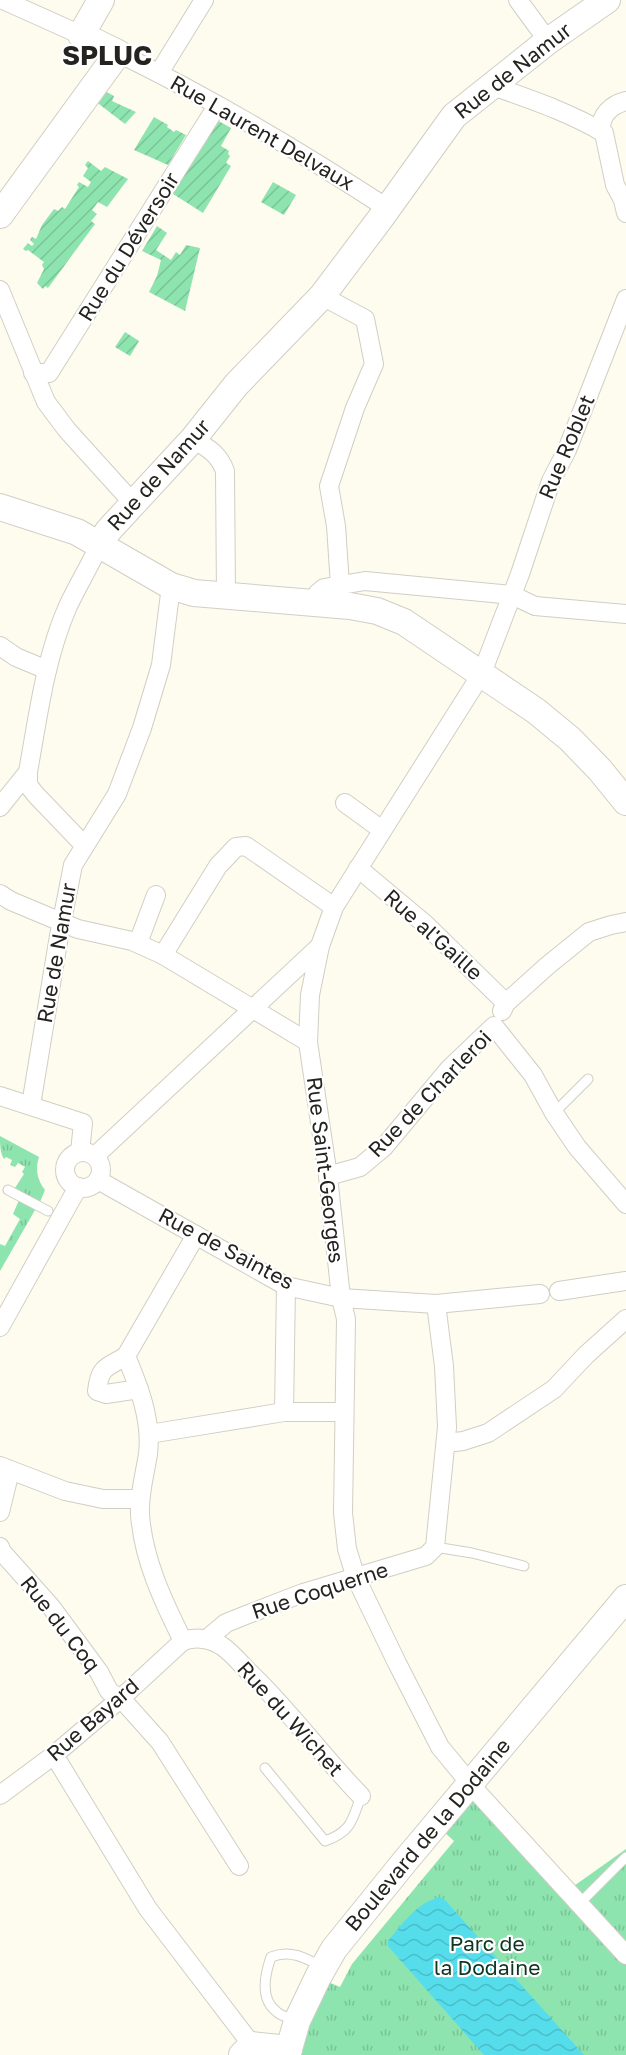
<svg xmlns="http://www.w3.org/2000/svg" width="626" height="2055" viewBox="0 0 626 2055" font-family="'Golos Text',sans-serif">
	<defs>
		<pattern id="park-tufts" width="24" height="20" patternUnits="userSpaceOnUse" patternTransform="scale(1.5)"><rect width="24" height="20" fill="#8de4af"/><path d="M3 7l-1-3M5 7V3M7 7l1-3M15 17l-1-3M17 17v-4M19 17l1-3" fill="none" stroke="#7ac396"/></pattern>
		<pattern id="garden-furrows" width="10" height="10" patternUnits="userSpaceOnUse" patternTransform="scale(1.5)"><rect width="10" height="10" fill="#8de4af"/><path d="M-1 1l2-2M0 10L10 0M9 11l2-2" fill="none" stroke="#7ac396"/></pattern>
		<pattern id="water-waves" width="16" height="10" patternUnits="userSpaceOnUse" patternTransform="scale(1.5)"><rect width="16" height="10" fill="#55ddeb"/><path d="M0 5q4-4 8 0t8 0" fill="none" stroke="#4abdc9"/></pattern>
	</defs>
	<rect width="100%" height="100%" fill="#fefbef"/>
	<g fill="url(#park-tufts)">
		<path d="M0,1136L39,1157C35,1169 37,1180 45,1190L40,1202L15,1188L24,1174L22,1172L25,1167L18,1163L15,1167L10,1165L12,1160L6,1157L4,1159C0,1153 0,1144 0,1136Z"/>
		<path d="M19,1200L35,1210L0,1271V1244L5,1246L20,1219L13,1214Z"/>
		<path d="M472,1791L564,1893L626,1849V2055H299L307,2027L326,1981L340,1987L352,1964L454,1841L441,1829Z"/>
	</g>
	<g fill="url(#garden-furrows)">
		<path d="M103,90L114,96L112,101L136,112L125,124L95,101Z"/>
		<path d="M154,117L168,125L167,127L174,132L176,130L186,135L168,165L134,150Z"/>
		<path d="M215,119L231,128L221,146L229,151L228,154L230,156L226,163L231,166L203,213L170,192Z"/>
		<path d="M88,161L101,171L105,167L128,179L107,207L98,202L92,210L97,214L91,221L95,224L48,288L45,286L43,289L37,283L44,269L42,265L44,262L28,250L26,251L23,249L28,243L32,246L34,244L30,240L32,237L36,239L42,225L54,209L58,211L62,207L65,209L79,187L77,185L79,182L88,187L91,182L83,176L88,168L85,165Z"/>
		<path d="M273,182L296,195L284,215L261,202Z"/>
		<path d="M157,226L167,233L156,250L171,260L176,252L180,255L186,245L200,248L185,311L149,292L157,276L161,260L142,251Z"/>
		<path d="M125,332L139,341L130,356L115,347Z"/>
	</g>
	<path fill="url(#water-waves)" d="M439,1897L444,1899L584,2055H484L388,1946V1941C403,1923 416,1904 439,1897Z"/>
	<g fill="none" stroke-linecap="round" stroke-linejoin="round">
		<g stroke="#d1cec3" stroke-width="11">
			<g id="lane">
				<path d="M554,1113L588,1079"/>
				<path d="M8,1190L48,1211"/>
				<path d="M435,1547L472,1553L524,1566"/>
				<path d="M265,1768L325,1841C351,1832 352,1821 361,1796"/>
				<path d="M579,1904L626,1857"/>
				<path d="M295,2020C290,2018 281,2016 277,2012C259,1999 265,1974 271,1957C290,1949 306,1958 322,1967"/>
			</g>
		</g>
		<g stroke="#d1cec3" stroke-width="20">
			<g id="street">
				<path d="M3,0L81,35"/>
				<path d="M518,0L548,41"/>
				<path d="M118,53C211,98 301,152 387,208"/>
				<path d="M159,73L204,0"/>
				<path d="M490,85C529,99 569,112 604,133L615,185L623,200L626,213"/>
				<path d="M601,131C600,115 611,105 626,101"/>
				<path d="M0,290L46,402L67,430L133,503"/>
				<path d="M322,296L365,319L374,364L355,408L329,486L336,526L340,585"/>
				<path d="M626,299L567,450L551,481L520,574L482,673L334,907L320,946L310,995L308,1042L328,1176L341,1298L346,1319L343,1513L347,1549L356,1578L397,1663L440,1747L478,1793L626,1955"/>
				<path d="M33,373H49L217,106"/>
				<path d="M193,439C208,448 219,454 225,471L226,596"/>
				<path d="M312,603L318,593L324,588L365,581L512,595L535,606L626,614"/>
				<path d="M0,646L16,657L47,670"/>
				<path d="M345,803L382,830"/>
				<path d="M0,807L28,772"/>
				<path d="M84,845L36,795L28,785V772C38,717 45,658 68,606C78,585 90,565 100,544"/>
				<path d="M358,868L425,924L506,1003"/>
				<path d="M0,894L11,901L78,929L132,941L163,955L308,1042"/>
				<path d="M138,943L156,895"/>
				<path d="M163,955L218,866L236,847L246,846L334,907"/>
				<path d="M502,1011L506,1003L547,966L589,932L611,925L626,922"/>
				<path d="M0,1096L83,1123L80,1152"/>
				<path d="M31,1105L59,936L73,865L117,794L142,728L161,665L171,586"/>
				<circle cx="83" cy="1170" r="18"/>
				<path d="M95,1156L320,946"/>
				<path d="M328,1176L360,1167L384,1147L449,1069L494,1026L533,1075L554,1113L577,1147L626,1204"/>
				<path d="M98,1180L286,1286L341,1298L436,1304L540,1294"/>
				<path d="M559,1291L626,1281"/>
				<path d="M0,1327L78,1187"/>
				<path d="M126,1356C139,1387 152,1420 148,1454C145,1474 139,1493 140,1514C143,1559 163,1601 183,1641"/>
				<path d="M139,1389L106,1394L97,1391C100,1365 107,1368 126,1356L196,1235"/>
				<path d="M284,1412L286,1286"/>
				<path d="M149,1434L284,1412H344"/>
				<path d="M446,1443L463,1441L488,1433L554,1389L586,1355L626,1319"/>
				<path d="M0,1466L65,1491L103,1499H140"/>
				<path d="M0,1512L10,1471"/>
				<path d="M0,1547L2,1552L52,1608L99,1672L109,1691L126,1704L160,1742L239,1866"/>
				<path d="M207,1639L226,1623L246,1615L303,1593L426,1556L435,1547L447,1427L444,1366L436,1304"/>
				<path d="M54,1755L148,1909L252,2045"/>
				<path d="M0,1795L54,1755L120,1699L183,1641C197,1636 209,1638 222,1646C232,1653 241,1664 249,1672C290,1711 322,1756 361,1796"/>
			</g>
		</g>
		<g stroke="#d1cec3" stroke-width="28">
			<g id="secondary">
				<path d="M0,215L118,53L81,35L101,0"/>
				<path d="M0,507L77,532L171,586L194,593L350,606L377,611L404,622L536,711L570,739L600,770L626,802"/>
				<path d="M100,544L108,531L193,439L236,385L322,296L380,219L454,116L548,41L607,0"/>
				<path d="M242,2055L252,2045L289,2049"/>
				<path d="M285,2055L289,2049L297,2021L318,1977L334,1949L406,1860L626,1598"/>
			</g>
		</g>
		<use href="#lane" stroke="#fff" stroke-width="9"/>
		<use href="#street" stroke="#fff" stroke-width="18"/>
		<use href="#secondary" stroke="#fff" stroke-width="26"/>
	</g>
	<g text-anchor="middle" stroke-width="4.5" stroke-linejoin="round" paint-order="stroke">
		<g font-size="21" fill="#24231f" stroke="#fff">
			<text transform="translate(513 71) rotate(-38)" y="7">Rue de Namur</text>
			<text transform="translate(262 133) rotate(30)" y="7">Rue Laurent Delvaux</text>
			<text transform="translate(129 247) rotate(-58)" y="7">Rue du Déversoir</text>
			<text transform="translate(567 447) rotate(-67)" y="7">Rue Roblet</text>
			<text transform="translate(159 475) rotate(-48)" y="7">Rue de Namur</text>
			<text transform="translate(433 935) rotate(42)" y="7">Rue al'Gaille</text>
			<text transform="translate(57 953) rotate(-80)" y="7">Rue de Namur</text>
			<text transform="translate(430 1094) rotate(-46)" y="7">Rue de Charleroi</text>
			<text transform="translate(325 1170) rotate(83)" y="7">Rue Saint-Georges</text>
			<text transform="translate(226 1249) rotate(28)" y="7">Rue de Saintes</text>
			<text transform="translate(320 1591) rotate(-18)" y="7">Rue Coquerne</text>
			<text transform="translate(60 1624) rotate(52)" y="7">Rue du Coq</text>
			<text transform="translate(290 1719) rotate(48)" y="7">Rue du Wichet</text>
			<text transform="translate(93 1720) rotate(-41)" y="7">Rue Bayard</text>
			<text transform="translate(428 1835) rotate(-50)" y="7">Boulevard de la Dodaine</text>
		</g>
		<g font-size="21" fill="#0e3621" stroke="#fff">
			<text x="487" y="1951">Parc de<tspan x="487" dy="24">la Dodaine</tspan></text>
		</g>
		<g font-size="27" font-weight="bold" fill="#24231f" stroke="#fff">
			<text x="107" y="65">SPLUC</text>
		</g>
	</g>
</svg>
